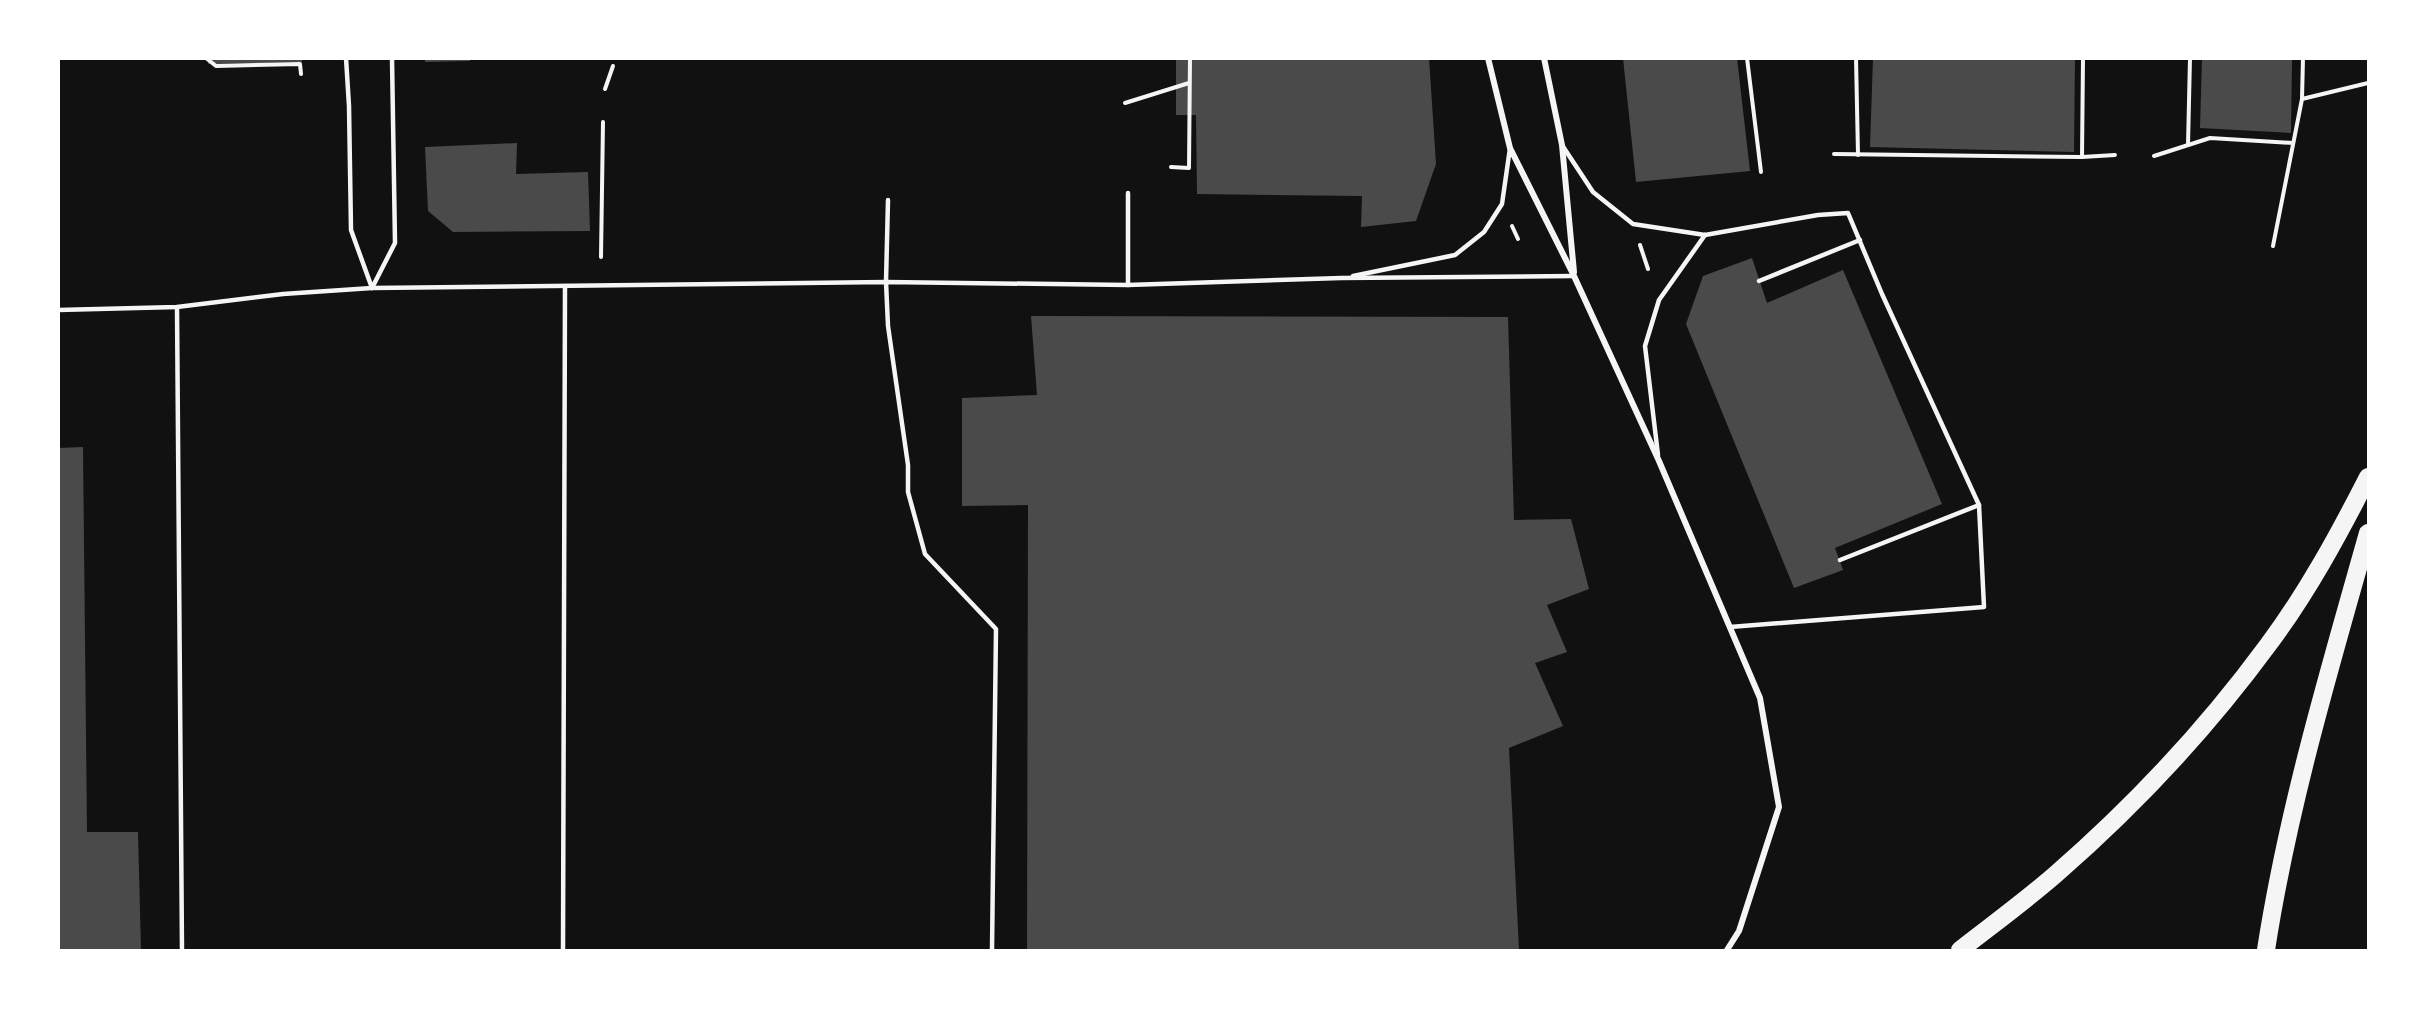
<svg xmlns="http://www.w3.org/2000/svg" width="2427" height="1009" viewBox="0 0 2427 1009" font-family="Signika,sans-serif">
	<rect width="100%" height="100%" fill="#111"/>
	<g fill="#4a4a4a">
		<path d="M208,58H302V62L208,64Z"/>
		<path d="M425,58H470V61L425,62Z"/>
		<path d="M1176,58H1429L1436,164L1416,221L1361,227L1362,196L1197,194L1196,115H1176Z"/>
		<path d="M1623,58H1737L1750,171L1636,182Z"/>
		<path d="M1873,58H2075L2074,152L1870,147Z"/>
		<path d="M2202,58H2292L2291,133L2200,128Z"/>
		<path d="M517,143L516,174L588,172L590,231L453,232L428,211L425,147Z"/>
		<path d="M1752,258L1767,303L1843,270L1942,504L1835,548L1843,570L1794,588L1686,324L1703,276Z"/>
		<path d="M1031,316L1508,317L1514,520L1571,519L1589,589L1547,605L1567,652L1535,663L1563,726L1509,748L1519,950H1027L1028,505L962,506V398L1037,395Z"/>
		<path d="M83,447L87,832H138L141,950H58V448Z"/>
	</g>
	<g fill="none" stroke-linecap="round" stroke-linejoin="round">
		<g stroke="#f5f5f5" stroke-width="4">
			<path d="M206,58L216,66L300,64L301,74"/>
			<path d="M1747,58L1761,172"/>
			<path d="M1856,58L1858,155"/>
			<path d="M605,89L613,66"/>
			<path d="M2302,99L2303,58"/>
			<path d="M1125,103L1189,83"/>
			<path d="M2188,145L2190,58"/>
			<path d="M1834,154L2082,157L2115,155"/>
			<path d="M2154,156L2210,138L2293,143"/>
			<path d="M2082,157L2083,58"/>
			<path d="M1171,167L1189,168L1190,58"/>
			<path d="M1512,226L1518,239"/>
			<path d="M1640,245L1648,269"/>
			<path d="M2273,246L2302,99L2368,83"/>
			<path d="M601,257L603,122"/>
		</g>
		<g stroke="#f5f5f5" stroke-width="4.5">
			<path d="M346,58L349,106L351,230L372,288"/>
			<path d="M1562,145L1593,192L1633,224L1705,235L1818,215L1848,213L1882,294L1979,505L1984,607L1730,627"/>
			<path d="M888,200L886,282L888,326L908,465V492L925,554L996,629L992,950"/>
			<path d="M1353,276L1455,255L1484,232L1502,204L1510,148"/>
			<path d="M1759,281L1860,240"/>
			<path d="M1128,285V193"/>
			<path d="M372,288L395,243L392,58"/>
			<path d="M177,307L182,950"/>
			<path d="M58,310L177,307L283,294L372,288L886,282L1128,285L1341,278L1574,276"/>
			<path d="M1658,455L1645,346L1659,300L1705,235"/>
			<path d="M1840,560L1979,505"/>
			<path d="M563,950L565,286"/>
		</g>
		<g stroke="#f5f5f5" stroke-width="6">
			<path d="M1488,58L1510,148L1574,276L1659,461L1760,698L1779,807L1739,931L1727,950"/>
			<path d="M1544,58L1562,145L1574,272"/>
		</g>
		<g stroke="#f5f5f5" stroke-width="18">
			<path d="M1960,950C1992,925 2025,901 2056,874C2134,806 2207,728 2268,645C2307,593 2339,534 2368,477"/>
			<path d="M2266,950C2288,808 2329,671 2368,533"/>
		</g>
	</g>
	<rect width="2427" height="1009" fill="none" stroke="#ffffff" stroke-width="120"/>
</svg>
